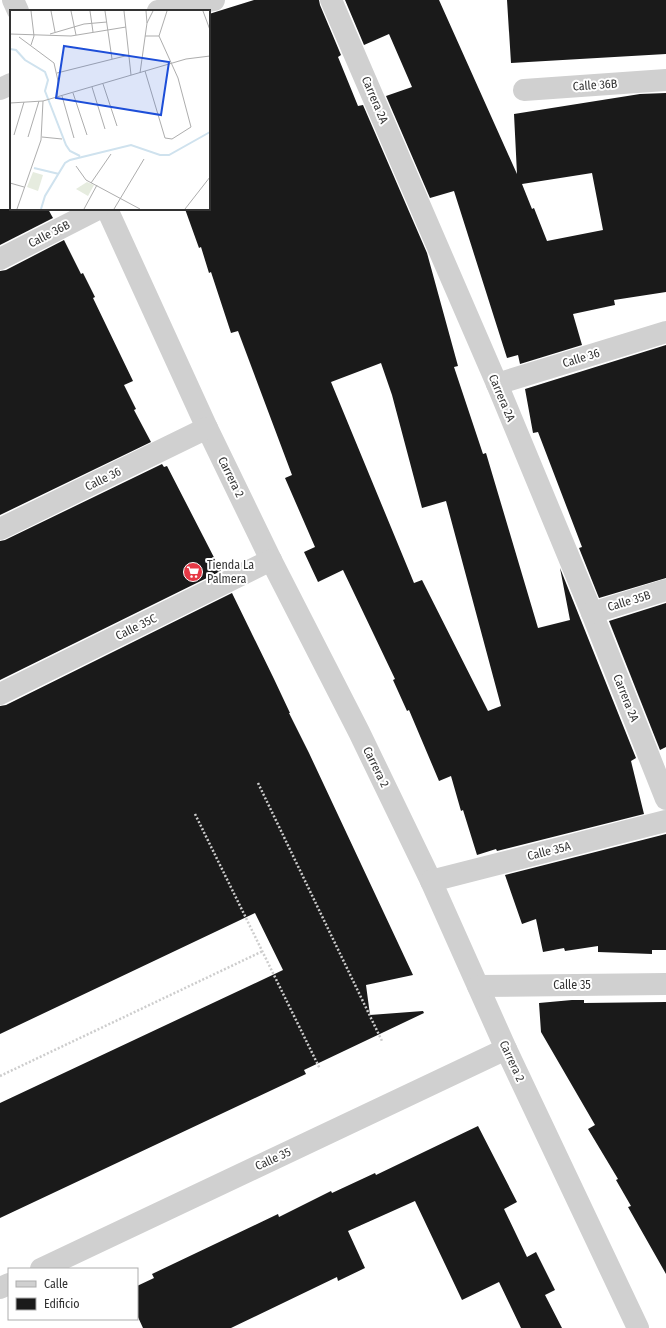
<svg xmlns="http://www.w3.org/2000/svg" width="666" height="1328" viewBox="0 0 666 1328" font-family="'Fira Sans Condensed',sans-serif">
	<rect width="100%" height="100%" fill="#fff"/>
	<g fill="#1a1a1a" fill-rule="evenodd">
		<path d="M254,0H319L320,5L341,55L338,57L358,106L363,105L427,253L458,366L454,367L483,454L486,453L538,628L570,620L560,568L636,758L631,761L644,814L497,851L496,849L477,855L463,810L461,811L451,776L439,781L409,710L407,711L393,680L395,679L343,570L318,582L304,552L315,547L285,478L292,475L238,331L231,333L211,272L209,273L201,247L199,248L185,209H209V14ZM381,363L392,395L422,508L446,501L501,706L488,711L422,580L414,583L331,382Z"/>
		<path d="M345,0H439L517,174L514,114L640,94L666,93V292L614,300L615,305L573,314L582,345L520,364L518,355L507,358L454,191L430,198L386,96L412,87L389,34L364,45ZM592,173L603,230L547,241L534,208L532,209L522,184Z"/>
		<path d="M507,0H666V54L511,63Z"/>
		<path d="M0,209H48L53,218L0,245Z"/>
		<path d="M64,240L81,274L83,273L95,297L93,298L133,381L124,385L136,409L134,410L151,442L0,515V271L6,270Z"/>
		<path d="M666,345V578L599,598L579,548L582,547L538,432L533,433L525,389Z"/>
		<path d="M162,464L164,467L167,466L221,571L0,680V541L5,540Z"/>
		<path d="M232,593L274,679L290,713H289L309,753L413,975L366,985L370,1015L423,1011L424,1013L304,1070L306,1074L0,1218V1103L283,970L255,913L0,1034V706L6,705Z"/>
		<path d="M666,603V747L660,750L609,621Z"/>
		<path d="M666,834V950H652V954L598,952V946L565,951L564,948L543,952L536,919L522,924L505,875Z"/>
		<path d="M572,1000H584V1003L666,1002V1274L628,1207L631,1206L616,1180L618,1179L588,1129L595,1125L541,1032L539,1003Z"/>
		<path d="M478,1126L517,1202L504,1209L527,1257L536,1252L555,1290L545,1295L562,1328H521L499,1282L462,1300L415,1201L348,1231L365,1268L338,1281L337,1277L231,1328H143L137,1315V1286L154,1278L152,1274L278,1214L279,1217L331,1191L332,1193L375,1173L376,1175Z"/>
	</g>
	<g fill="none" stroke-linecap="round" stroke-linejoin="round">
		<g stroke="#cdcdcd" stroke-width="2.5" stroke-dasharray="2 2" stroke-linecap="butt">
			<path d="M258,783L382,1041"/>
			<path d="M195,814L320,1069"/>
			<path d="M0,1076L263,951"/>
		</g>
		<g stroke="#d0d0d0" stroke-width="22">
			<path d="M13,0L18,11"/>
			<path d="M331,0L497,384L592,613L666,799"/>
			<path d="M158,11L214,0"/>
			<path d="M0,89L11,84"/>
			<path d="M524,90L666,80"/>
			<path d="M107,209L207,428L271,560L359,732L431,881L506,1049L638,1328"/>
			<path d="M0,259L98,209"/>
			<path d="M497,384L666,332"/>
			<path d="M0,529L207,428"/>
			<path d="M592,613L666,590"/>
			<path d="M0,694L271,560"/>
			<path d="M431,881L666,821"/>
			<path d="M478,986L666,984"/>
			<path d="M41,1269L506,1049"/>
			<path d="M0,1288L9,1284"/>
		</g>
	</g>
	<defs>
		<g id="supermarket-disc" transform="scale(1)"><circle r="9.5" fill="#e63946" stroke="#fff"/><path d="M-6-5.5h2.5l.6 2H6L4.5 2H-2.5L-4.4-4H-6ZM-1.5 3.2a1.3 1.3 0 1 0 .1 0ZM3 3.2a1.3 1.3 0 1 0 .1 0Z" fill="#fff"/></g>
	</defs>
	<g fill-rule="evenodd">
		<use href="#supermarket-disc" x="193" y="572"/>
	</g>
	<g text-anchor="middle" stroke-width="4" stroke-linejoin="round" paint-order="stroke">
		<g font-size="12" fill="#333" stroke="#fff">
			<text transform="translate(595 85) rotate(-4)" y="4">Calle 36B</text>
			<text transform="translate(375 100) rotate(67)" y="4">Carrera 2A</text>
			<text transform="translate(49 234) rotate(-27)" y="4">Calle 36B</text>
			<text transform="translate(581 358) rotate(-17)" y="4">Calle 36</text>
			<text transform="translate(502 398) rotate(67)" y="4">Carrera 2A</text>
			<text transform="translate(231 477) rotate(64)" y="4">Carrera 2</text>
			<text transform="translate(103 479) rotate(-26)" y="4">Calle 36</text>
			<text transform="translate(629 601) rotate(-17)" y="4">Calle 35B</text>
			<text transform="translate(136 627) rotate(-26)" y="4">Calle 35C</text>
			<text transform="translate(626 698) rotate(68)" y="4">Carrera 2A</text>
			<text transform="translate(376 767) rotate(64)" y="4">Carrera 2</text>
			<text transform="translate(549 851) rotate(-14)" y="4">Calle 35A</text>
			<text x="572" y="989">Calle 35</text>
			<text transform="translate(512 1061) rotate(65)" y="4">Carrera 2</text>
			<text transform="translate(273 1159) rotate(-25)" y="4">Calle 35</text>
		</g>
		<g font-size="12" fill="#333" stroke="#fff" text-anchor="start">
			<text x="207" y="569">Tienda La<tspan x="207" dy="14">Palmera</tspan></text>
		</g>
	</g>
	<g transform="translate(10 10)">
		<rect width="200" height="200" fill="#fff"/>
		<path d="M23,162L33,165L28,181L17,177ZM77,172L84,175L78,186L66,179Z" fill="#e6ecdf"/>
		<path fill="none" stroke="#cfe2ee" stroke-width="2" d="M0,39L6,40L15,50L35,62L38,70L35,81L56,135L60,141L70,146M24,158L49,164M31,199L35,186L55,153L60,150L121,135L150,145H159L200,122"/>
		<path fill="none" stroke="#adadad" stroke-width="1" d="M21,1L24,26L21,35M41,1L45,22M61,1L66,25M80,1L83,22M95,1L102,49M114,1L121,65M193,1L200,20M137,13L143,1M0,24L61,26L116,17M40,24L74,14L97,12M135,26H149M9,27L44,53L48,71L47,87M135,61L155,128L162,129L181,117L168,68L149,26L157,1M47,63L119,45M130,63L137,13L136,1M93,74L107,116M82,77L95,119M63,83L77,125M52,86L64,128M0,93L33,91L176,49L200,46M4,125L14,92M18,127L29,91M32,127L52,129M66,156L76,170L130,199M0,173L14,177M81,173L101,144M7,199L31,130L33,91M74,199L87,175M104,199L134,149M175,199L200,167"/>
		<path fill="#1d4ed8" fill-opacity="0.15" stroke="#1d4ed8" stroke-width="2" d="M54,36L159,52L151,105L46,88Z"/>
		<rect width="200" height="200" fill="none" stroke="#333" stroke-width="2"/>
	</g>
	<rect x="8" y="1268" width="130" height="52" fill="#ffffff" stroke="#adadad"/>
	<rect x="16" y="1281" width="20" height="6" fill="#d0d0d0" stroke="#adadad"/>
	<text x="44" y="1288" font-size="12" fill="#333333">Calle</text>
	<rect x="16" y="1298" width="20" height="12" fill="#1a1a1a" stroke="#adadad"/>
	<text x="44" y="1308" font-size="12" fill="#333333">Edificio</text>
</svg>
